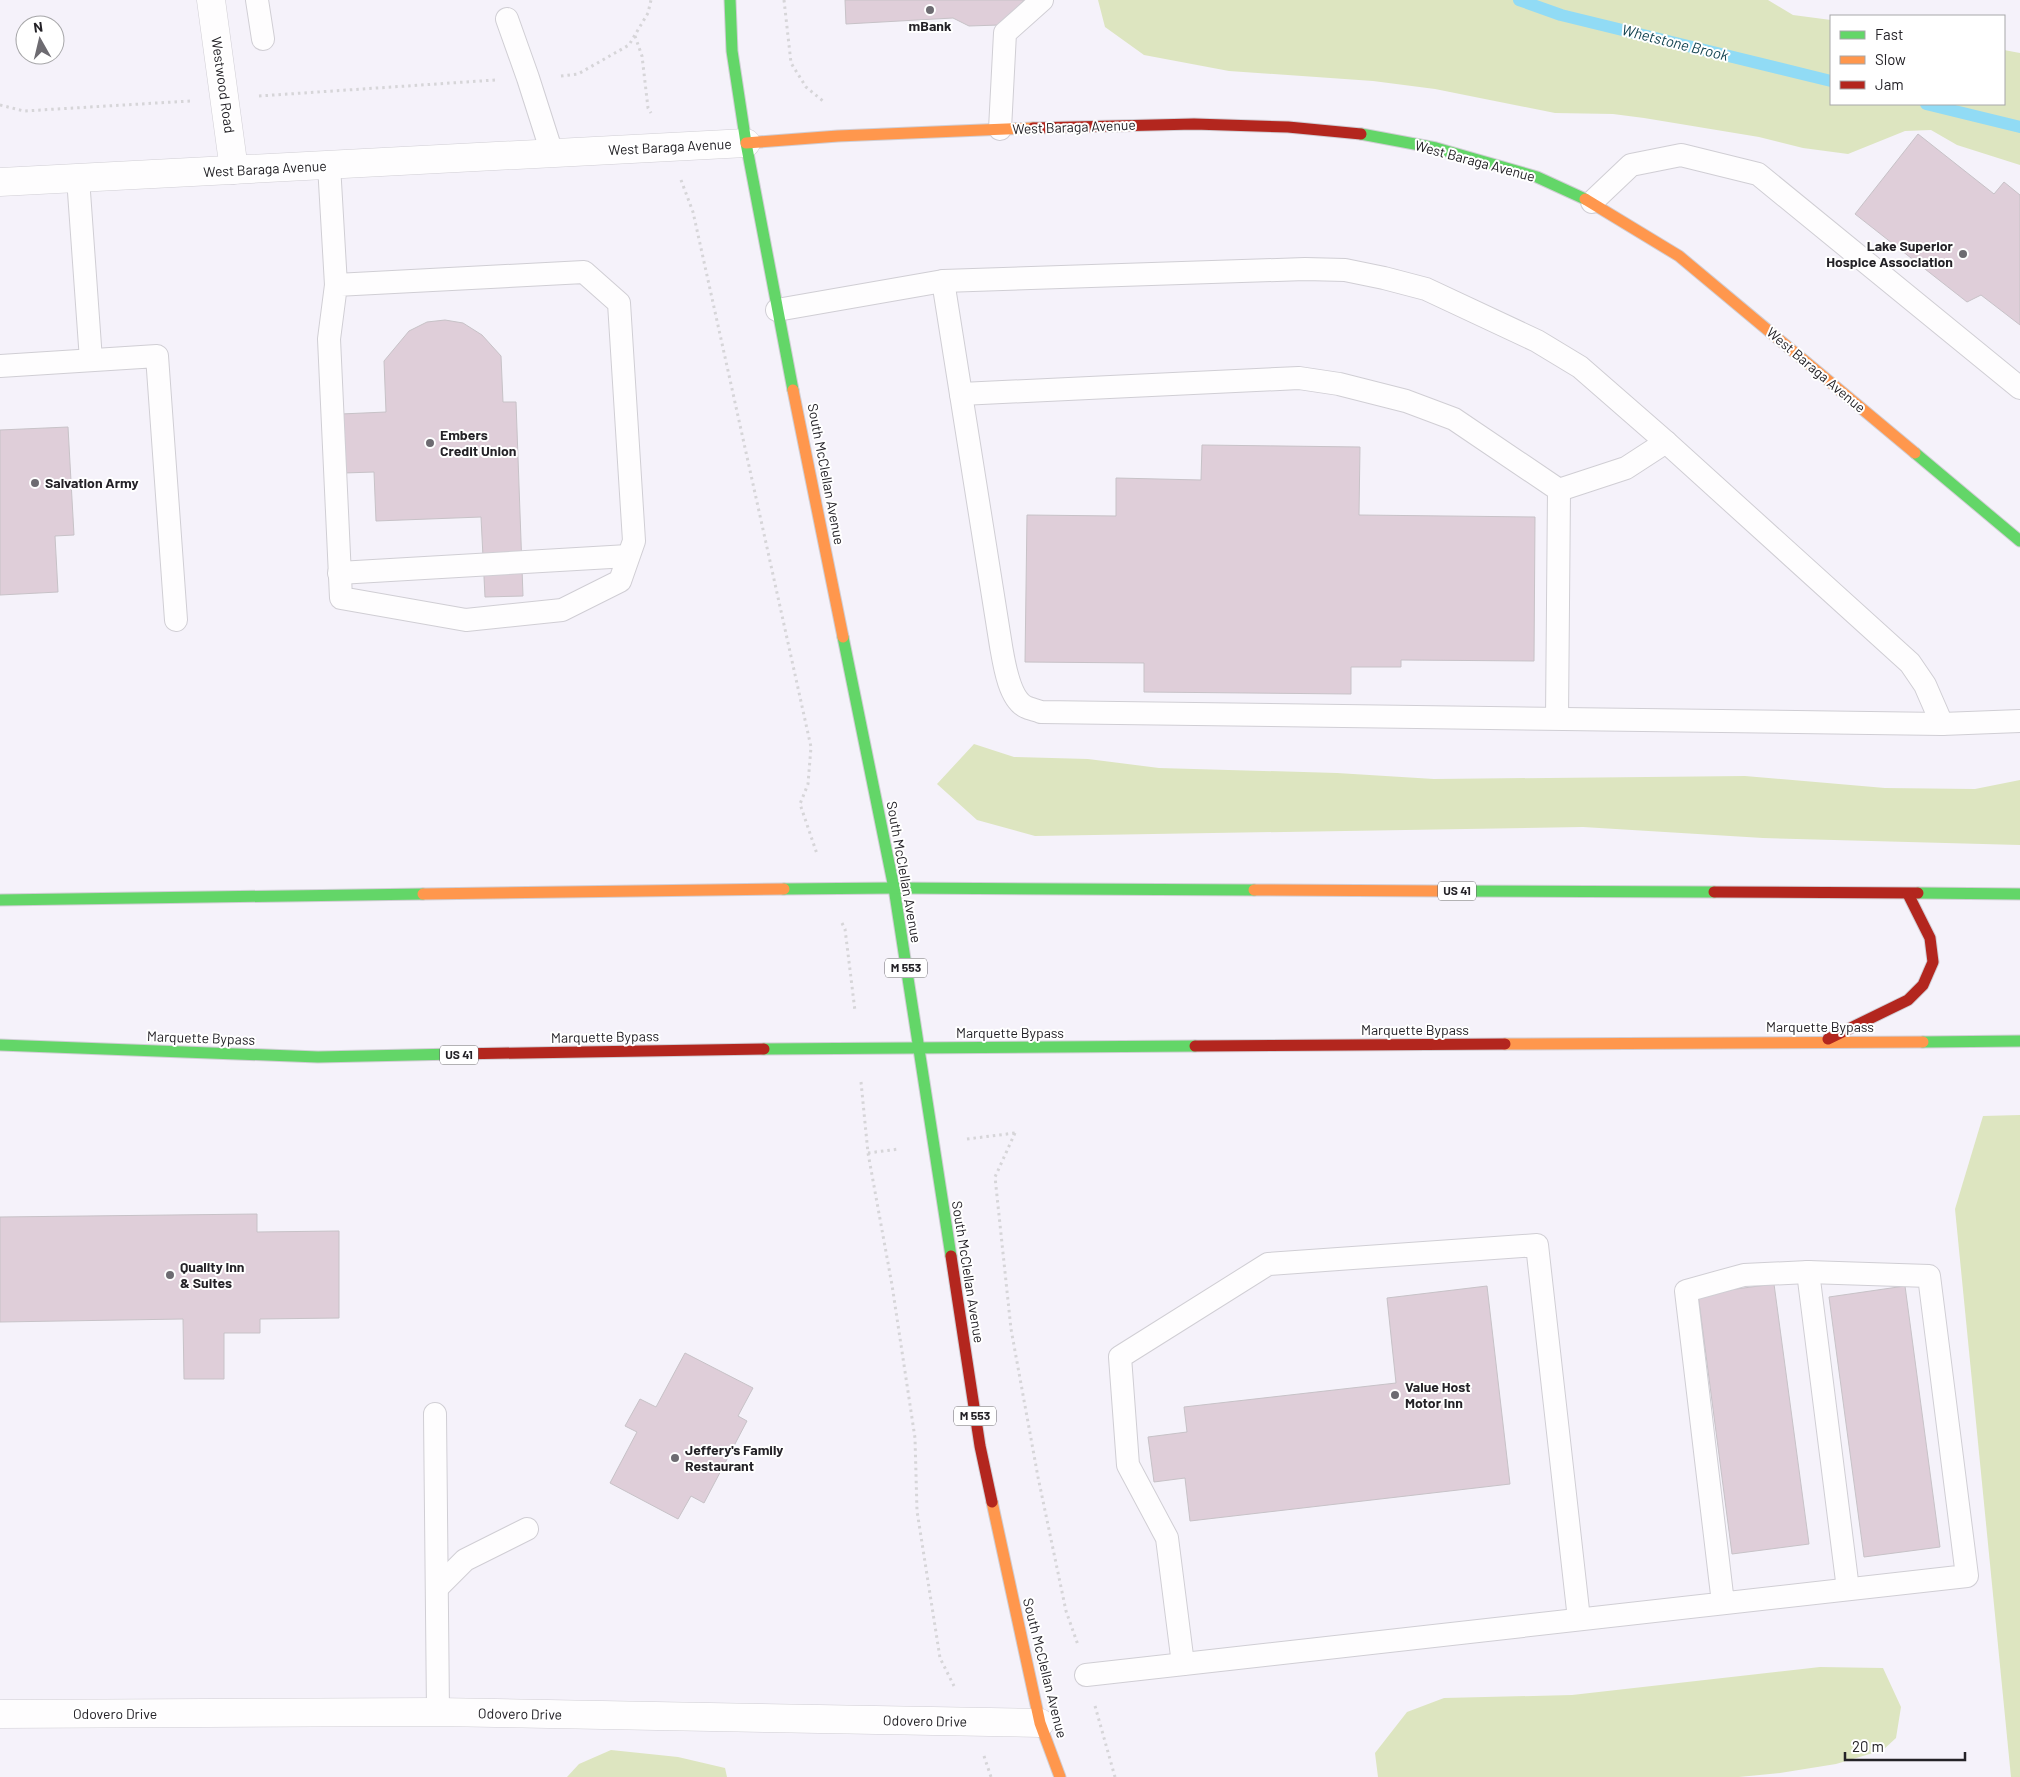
<svg xmlns="http://www.w3.org/2000/svg" width="2020" height="1777" viewBox="0 0 2020 1777" font-family="Barlow,sans-serif">
	<rect width="100%" height="100%" fill="#f5f2fa"/>
	<g fill="#dde5c0">
		<path d="M1098,0H1768L1793,15L1831,20V104H2004V50L2020,53V165L1957,145L1931,130L1905,131L1848,154L1803,148L1759,137L1644,118L1613,114L1555,113L1435,89L1373,81L1229,71L1144,55L1105,27Z"/>
		<path d="M974,744L1014,757L1088,759L1159,768L1337,773L1434,779L1745,776L1885,788L1975,789L2020,780V845L1763,838L1583,827L1035,836L977,820L937,784Z"/>
		<path d="M2020,1115V1777H2011L1955,1209L1983,1116Z"/>
		<path d="M1820,1667L1883,1668L1901,1707L1896,1738L1883,1750L1836,1764L1780,1773L1739,1777H1378L1375,1753L1407,1712L1444,1698L1572,1695Z"/>
		<path d="M611,1750L678,1757L725,1768L727,1777H567L579,1764Z"/>
	</g>
	<g fill="none" stroke-linecap="round" stroke-linejoin="round">
		<g stroke="#91dbf5" stroke-width="12">
			<path d="M1519,0L1561,15L1831,81"/>
			<path d="M1926,104L2020,127"/>
		</g>
	</g>
	<g fill="#dfced9" stroke="#c7c2c7">
		<path d="M845,0H1024L999,25L969,26L953,18L846,24Z"/>
		<path d="M1918,134L1994,194L2004,182L2020,195V325L1981,295L1967,302L1855,214Z"/>
		<path d="M445,320L463,323L482,335L501,356L503,402H516L523,596L485,597L481,517L376,521L374,472L344,473L341,414L386,412L384,361L409,331L427,322Z"/>
		<path d="M68,427L74,535L55,536L58,592L0,595V430Z"/>
		<path d="M1202,445L1360,447L1359,515L1535,517L1534,661L1401,660V667H1351V694L1144,692V663L1025,662L1027,515L1116,516V478L1201,480Z"/>
		<path d="M257,1214V1232L339,1231V1318L260,1319V1333H224V1379H184L183,1319L0,1322V1217Z"/>
		<path d="M1774,1284L1809,1544L1732,1554L1698,1294Z"/>
		<path d="M1487,1286L1510,1484L1190,1521L1185,1478L1154,1482L1148,1437L1187,1432L1184,1407L1396,1383L1387,1298Z"/>
		<path d="M1905,1286L1940,1547L1864,1557L1829,1297Z"/>
		<path d="M685,1353L753,1388L738,1416L747,1421L704,1503L691,1496L678,1519L610,1483L637,1432L625,1426L640,1399L656,1407Z"/>
	</g>
	<g fill="none" stroke-linecap="round" stroke-linejoin="round">
		<g stroke="#d0ced4" stroke-width="24">
			<g id="lane">
				<path d="M257,0L263,39"/>
				<path d="M507,19L528,78L552,153"/>
				<path d="M1000,129L1005,33L1042,0"/>
				<path d="M329,165L336,285L329,339L341,598L466,620L562,610L620,581L634,541L619,303L584,272L336,285"/>
				<path d="M78,178L91,360"/>
				<path d="M1592,202L1631,165L1681,155L1758,174L2020,388"/>
				<path d="M943,281L1001,646C1004,663 1009,699 1026,707C1030,709 1036,710 1041,712L1942,724L2020,721"/>
				<path d="M777,310L943,281L1305,269L1345,270L1384,278L1426,289L1537,341L1580,367L1666,442L1910,663L1925,685L1942,724"/>
				<path d="M0,366L157,356L176,620"/>
				<path d="M961,394L1299,378L1339,384L1406,401L1454,419L1559,490L1557,718"/>
				<path d="M1559,490L1626,468L1666,442"/>
				<path d="M339,573L628,556"/>
				<path d="M1808,1272L1848,1589"/>
				<path d="M435,1414L438,1712"/>
				<path d="M437,1588L465,1560L527,1529"/>
				<path d="M1183,1664L1167,1538L1128,1465L1120,1357L1268,1264L1537,1245L1579,1619"/>
				<path d="M1086,1675L1967,1576L1929,1276L1808,1272L1744,1275L1686,1291L1723,1603"/>
			</g>
		</g>
		<g stroke="#d0ced4" stroke-width="29">
			<g id="street">
				<path d="M211,0L234,170"/>
				<path d="M0,182L746,143"/>
				<path d="M0,1714L438,1712L1040,1723"/>
			</g>
		</g>
		<g stroke="#d0ced4" stroke-width="13">
			<g id="fast">
				<path d="M730,0L732,51L746,143L793,390"/>
				<path d="M1361,134L1436,148L1537,177L1585,199"/>
				<path d="M1915,453L2020,541"/>
				<path d="M843,637L894,888"/>
				<path d="M894,888L951,1256"/>
				<path d="M784,889L894,888L1254,890"/>
				<path d="M1442,891L1714,892"/>
				<path d="M1918,893L2020,894"/>
				<path d="M0,900L423,894"/>
				<path d="M1923,1042L2020,1041"/>
				<path d="M0,1045L318,1057L456,1054"/>
				<path d="M764,1049L1195,1046"/>
			</g>
		</g>
		<g stroke="#d0ced4" stroke-width="13">
			<g id="slow">
				<path d="M746,143L838,136L1033,128"/>
				<path d="M1585,199L1679,256L1915,453"/>
				<path d="M793,390L843,637"/>
				<path d="M1254,890L1442,891"/>
				<path d="M423,894L784,889"/>
				<path d="M1505,1044L1923,1042"/>
				<path d="M992,1502L1040,1723L1060,1777"/>
			</g>
		</g>
		<g stroke="#d0ced4" stroke-width="13">
			<g id="jam">
				<path d="M1033,128L1194,124L1288,127L1361,134"/>
				<path d="M1714,892L1918,893"/>
				<path d="M1828,1039L1908,1000L1923,985L1933,962L1930,938L1908,894"/>
				<path d="M1195,1046L1505,1044"/>
				<path d="M456,1054L764,1049"/>
				<path d="M951,1256L980,1446L992,1502"/>
			</g>
		</g>
		<g stroke="#d6d5d8" stroke-width="3" stroke-dasharray="2.5 4" stroke-linecap="butt">
			<path d="M784,0L791,63L806,87L823,101"/>
			<path d="M635,36L642,56L648,108L651,113"/>
			<path d="M561,76L578,74L629,45L648,13L651,0"/>
			<path d="M259,96L495,80"/>
			<path d="M0,105L24,111L190,101"/>
			<path d="M681,180L693,212L811,747L808,784L800,804L817,854"/>
			<path d="M842,923L845,929L855,1011"/>
			<path d="M861,1082L868,1153L892,1285L915,1438L917,1511L940,1658L954,1686"/>
			<path d="M1015,1133L995,1177L1011,1329L1038,1477L1066,1611L1078,1645"/>
			<path d="M967,1139L1015,1133"/>
			<path d="M868,1153L899,1149"/>
			<path d="M1095,1706L1115,1777"/>
			<path d="M984,1756L991,1777"/>
		</g>
		<use href="#lane" stroke="#fefdfe" stroke-width="22"/>
		<use href="#street" stroke="#fefdfe" stroke-width="28"/>
		<use href="#fast" stroke="#63d668" stroke-width="11"/>
		<use href="#slow" stroke="#ff974d" stroke-width="11"/>
		<use href="#jam" stroke="#b3261e" stroke-width="11"/>
	</g>
	<g fill="#6d6b71" stroke="#fff" stroke-width="2">
		<circle cx="930" cy="10" r="5"/>
		<circle cx="1963" cy="254" r="5"/>
		<circle cx="430" cy="443" r="5"/>
		<circle cx="35" cy="483" r="5"/>
		<circle cx="170" cy="1275" r="5"/>
		<circle cx="1395" cy="1395" r="5"/>
		<circle cx="675" cy="1458" r="5"/>
	</g>
	<g text-anchor="middle" stroke-width="4" stroke-linejoin="round" paint-order="stroke">
		<g fill="#fff" stroke="#666468" stroke-width="1">
			<rect x="1438" y="881.5" width="38" height="19" rx="4"/>
			<rect x="885" y="958.5" width="42" height="19" rx="4"/>
			<rect x="440" y="1045.5" width="38" height="19" rx="4"/>
			<rect x="954" y="1406.5" width="42" height="19" rx="4"/>
		</g>
		<g font-size="12" font-weight="bold" fill="#242227">
			<text x="1457" y="895">US 41</text>
			<text x="906" y="972">M 553</text>
			<text x="459" y="1059">US 41</text>
			<text x="975" y="1420">M 553</text>
		</g>
		<g font-size="14" font-weight="bold" fill="#242227" stroke="#fff" text-anchor="start">
			<text x="930" y="31" text-anchor="middle">mBank</text>
			<text x="1953" y="251" text-anchor="end">Lake Superior<tspan x="1953" dy="16">Hospice Association</tspan></text>
			<text x="440" y="440">Embers<tspan x="440" dy="16">Credit Union</tspan></text>
			<text x="45" y="488">Salvation Army</text>
			<text x="180" y="1272">Quality Inn<tspan x="180" dy="16">&amp; Suites</tspan></text>
			<text x="1405" y="1392">Value Host<tspan x="1405" dy="16">Motor Inn</tspan></text>
			<text x="685" y="1455">Jeffery's Family<tspan x="685" dy="16">Restaurant</tspan></text>
		</g>
		<g font-size="14" fill="#242227" stroke="#fff">
			<text transform="translate(223 85) rotate(82)" y="5">Westwood Road</text>
			<text transform="translate(1074 127) rotate(-2)" y="5">West Baraga Avenue</text>
			<text transform="translate(670 147) rotate(-3)" y="5">West Baraga Avenue</text>
			<text transform="translate(1475 161) rotate(15)" y="5">West Baraga Avenue</text>
			<text transform="translate(265 169) rotate(-3)" y="5">West Baraga Avenue</text>
			<text transform="translate(1816 370) rotate(40)" y="5">West Baraga Avenue</text>
			<text transform="translate(826 474) rotate(79)" y="5">South McClellan Avenue</text>
			<text transform="translate(904 872) rotate(80)" y="5">South McClellan Avenue</text>
			<text x="1820" y="1032">Marquette Bypass</text>
			<text x="1415" y="1035">Marquette Bypass</text>
			<text x="1010" y="1038">Marquette Bypass</text>
			<text transform="translate(605 1037) rotate(-1)" y="5">Marquette Bypass</text>
			<text transform="translate(201 1038) rotate(2)" y="5">Marquette Bypass</text>
			<text transform="translate(968 1272) rotate(81)" y="5">South McClellan Avenue</text>
			<text transform="translate(1045 1668) rotate(76)" y="5">South McClellan Avenue</text>
			<text x="115" y="1719">Odovero Drive</text>
			<text transform="translate(520 1714) rotate(1)" y="5">Odovero Drive</text>
			<text transform="translate(925 1721) rotate(1)" y="5">Odovero Drive</text>
		</g>
		<g font-size="15" font-style="italic" fill="#144452" stroke="#fff">
			<text transform="translate(1675 43) rotate(14)" y="5">Whetstone Brook</text>
		</g>
	</g>
	<rect x="1830" y="15" width="175" height="90" fill="#ffffff" stroke="#a7a7a9"/>
	<rect x="1840" y="31" width="25" height="8" fill="#63d668" stroke="#a7a7a9"/>
	<text x="1875" y="40" font-size="15" fill="#242227">Fast</text>
	<rect x="1840" y="56" width="25" height="8" fill="#ff974d" stroke="#a7a7a9"/>
	<text x="1875" y="65" font-size="15" fill="#242227">Slow</text>
	<rect x="1840" y="81" width="25" height="8" fill="#b3261e" stroke="#a7a7a9"/>
	<text x="1875" y="90" font-size="15" fill="#242227">Jam</text>
	<g transform="translate(40 40) rotate(352)"><circle r="24" fill="#ffffff" stroke="#a7a7a9"/>
	<path d="M0-4L9 19L0 12L-9 19Z" fill="#6d6b71"/>
	<text y="-8" font-size="14" font-weight="bold" text-anchor="middle" fill="#242227">N</text>
	</g>
	<path d="M1845 1752v8h120v-8" fill="none" stroke="#242227" stroke-width="2.5"/>
	<text x="1852" y="1752" font-size="15" fill="#242227" stroke="#ffffff" stroke-width="4" paint-order="stroke">20 m</text>
</svg>
